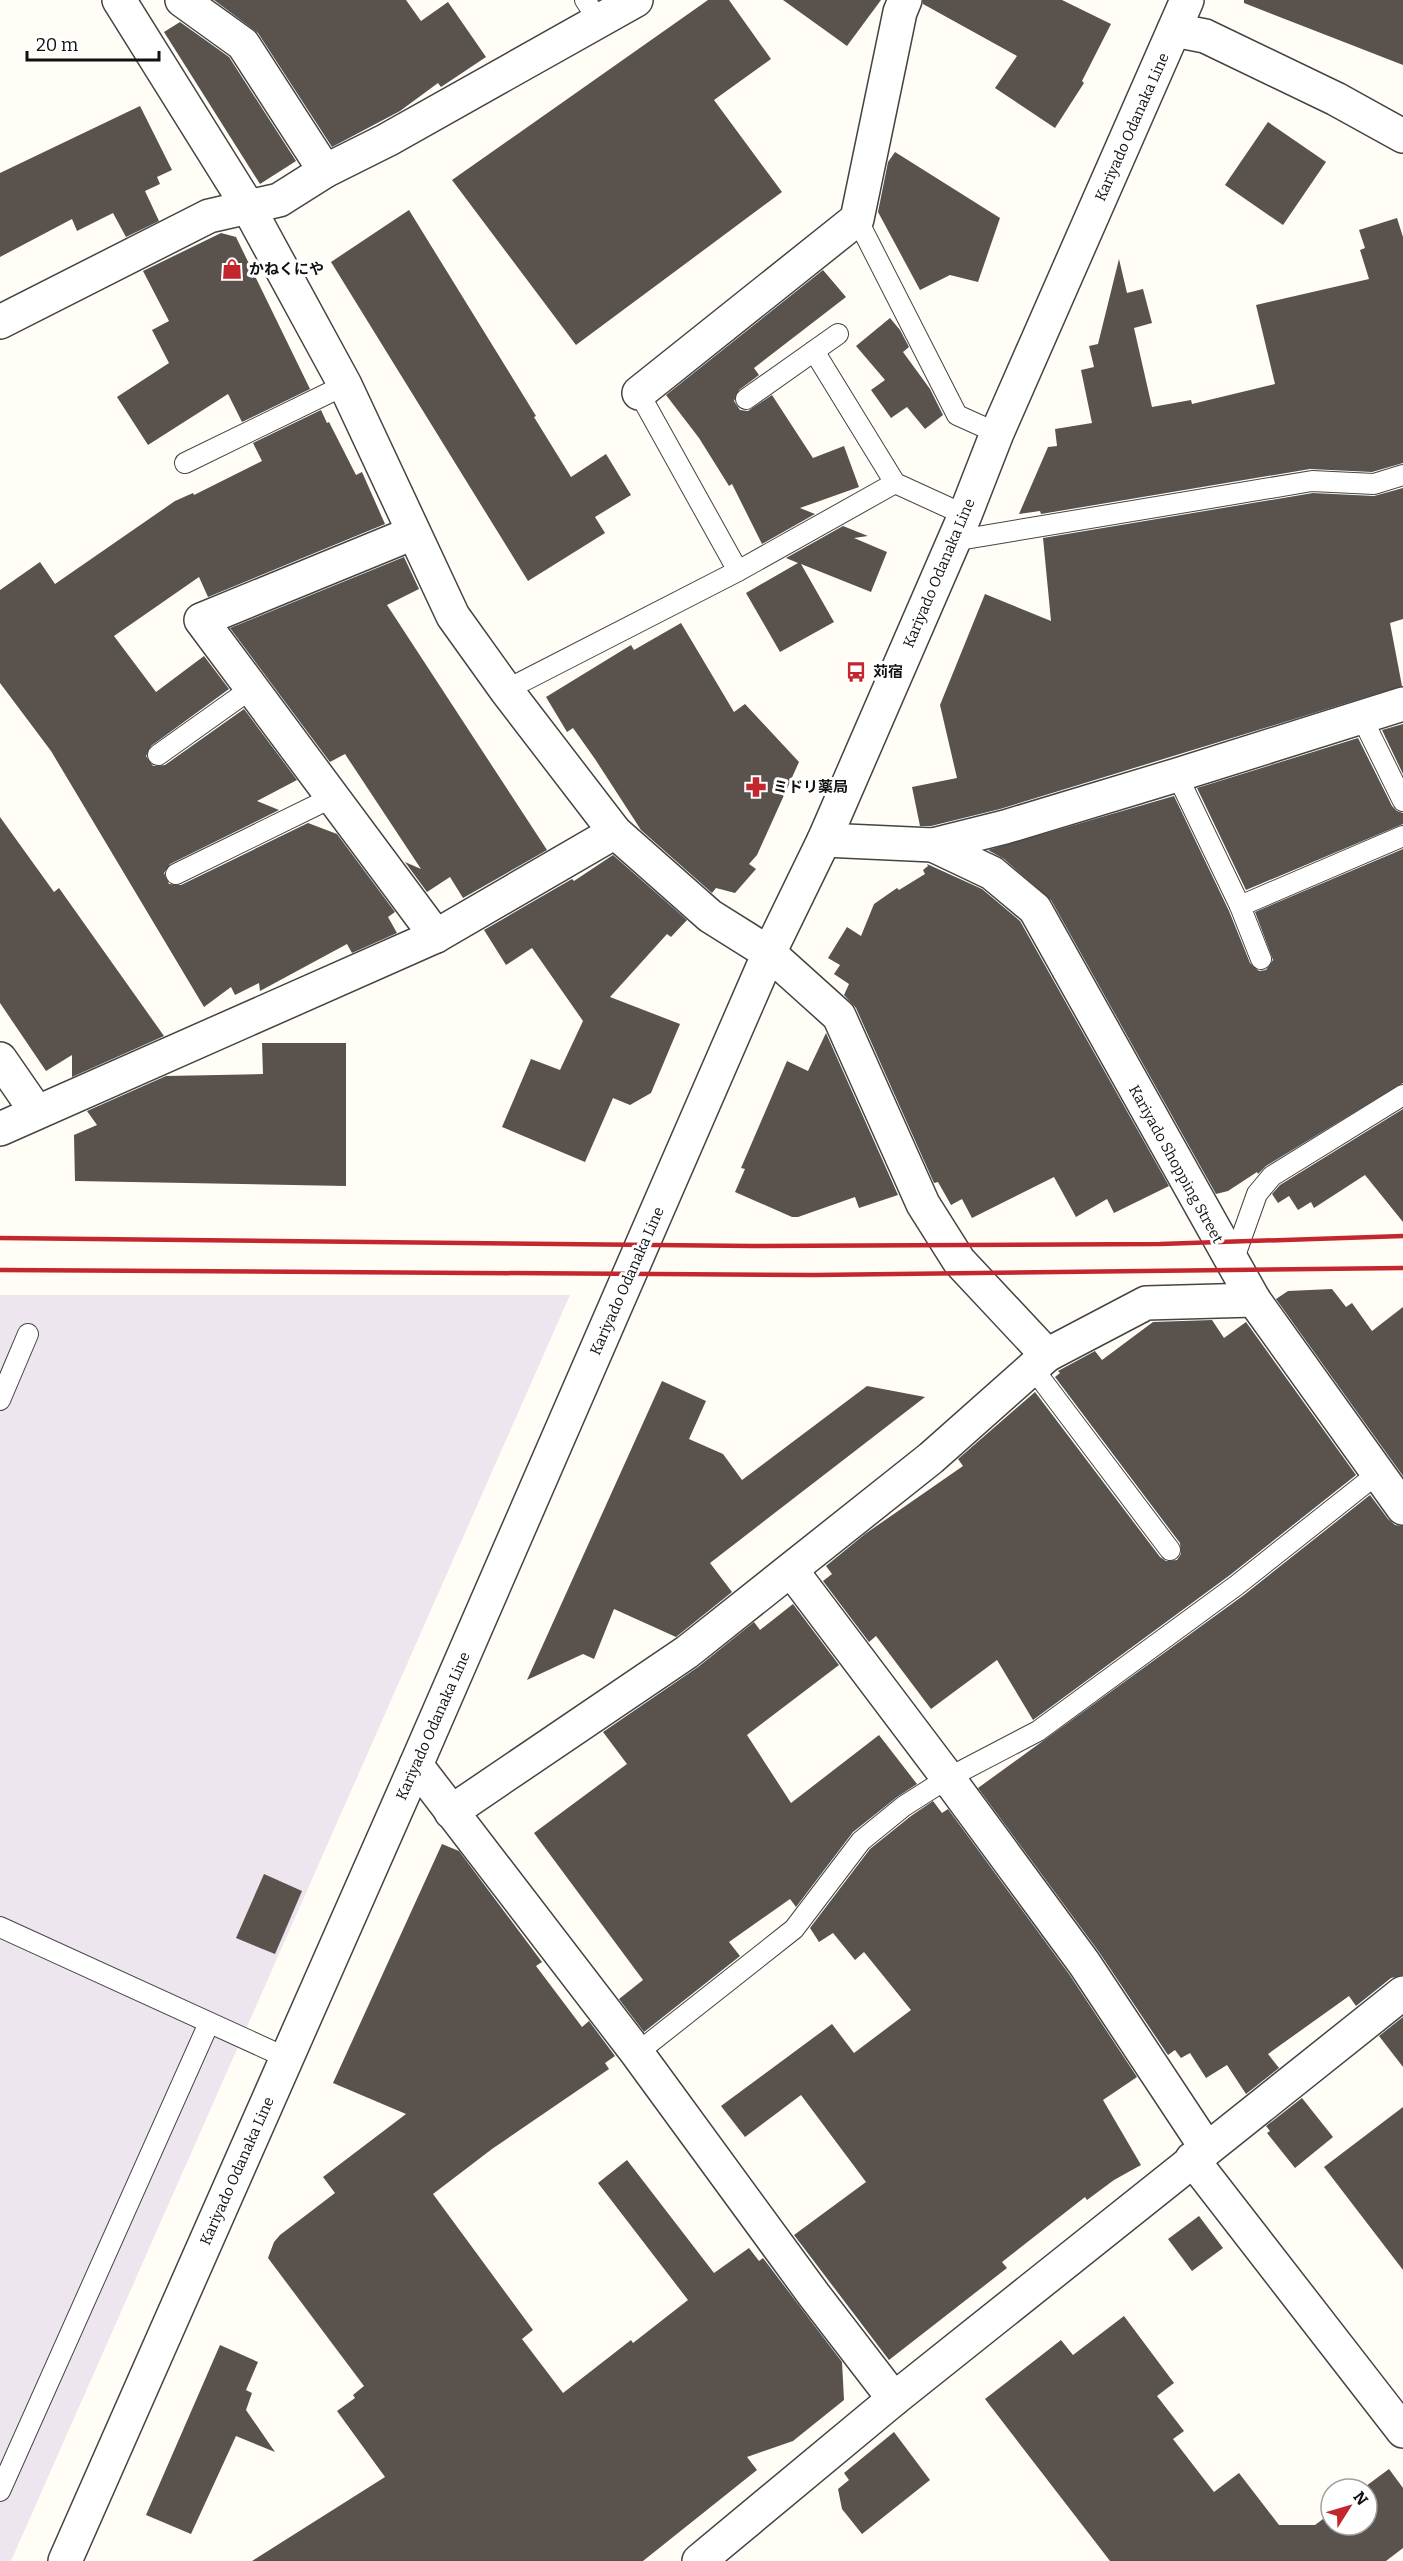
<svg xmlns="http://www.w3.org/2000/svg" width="1403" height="2561" viewBox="0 0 1403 2561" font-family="Bitter,'Noto Sans JP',serif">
	<rect width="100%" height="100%" fill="#fffdf5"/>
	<path fill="#eee6ef" d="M0,1295H570L11,2561H0Z"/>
	<g fill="#5a524d">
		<path d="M214,0H406L421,21L448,2L486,57L441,87L438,83L400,111L332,147L258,33Z"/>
		<path d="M708,0H729L771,59L714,100L782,192L576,345L452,180Z"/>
		<path d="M783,0H881L847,46Z"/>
		<path d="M923,0H1062L1111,24L1082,81L1084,83L1055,128L995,88L1017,56L923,4Z"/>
		<path d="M1244,0H1403V65L1244,3Z"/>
		<path d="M180,22L229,57L296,161L260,184L164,32Z"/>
		<path d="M140,106L172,170L157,177L160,184L145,191L159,221L126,237L113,213L77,231L72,219L0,257V173Z"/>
		<path d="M1268,122L1326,162L1283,225L1225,185Z"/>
		<path d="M895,152L1000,218L978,282L950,275L920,290L878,212L888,162Z"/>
		<path d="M409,210L536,416L534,417L571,477L606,454L631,495L595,517L605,533L528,581L331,262Z"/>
		<path d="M1397,218L1403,237V463L1372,472L1310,469L1041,514L1040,511L1019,514L1048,447L1057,446L1055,429L1092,423L1081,370L1094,367L1089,346L1098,344L1119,259L1127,293L1143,289L1152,323L1134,328L1152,407L1191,400L1192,404L1275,384L1256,305L1369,279L1360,250L1365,248L1359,230Z"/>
		<path d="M221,233L236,237L310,389L242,422L228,394L148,445L117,397L169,363L152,330L169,321L143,271Z"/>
		<path d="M823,270L846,297L754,368L759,375L739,390L734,401L740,410L748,411L772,395L813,458L844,446L859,487L800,508L815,514L762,544L732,484L729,486L699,438L666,395Z"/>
		<path d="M890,318L900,330L909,347L903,352L930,389L943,415L925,429L907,407L891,418L871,390L885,380L856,346Z"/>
		<path d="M321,410L327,423L329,422L356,475L362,472L385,524L208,597L199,577L114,636L156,692L204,656L229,689L151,746L146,756L153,766L165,765L244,709L297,780L257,801L279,810L170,864L164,873L169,884L181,885L308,823L337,834L395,912L388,917L397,933L352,953L347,944L260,991L259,983L235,995L231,987L204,1007L51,751L0,683V590L40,562L55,584L175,501L193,493L194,495L262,461L253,443Z"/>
		<path d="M1403,488V619L1390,623L1402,686L1000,809L931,826H920L912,787L957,778L940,705L985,594L1051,621L1043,538L1313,493L1374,496Z"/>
		<path d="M843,526L868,536L854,538L887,552L871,592L801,564L834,622L780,652L746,593L798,563L786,558Z"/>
		<path d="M404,557L419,589L387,605L547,850L463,898L450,877L427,892L405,862L421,869L345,754L330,762L230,628Z"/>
		<path d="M681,623L734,712L745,704L799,762L757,855L749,864L756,869L735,893L716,888L712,893L641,830L595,759L573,728L567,732L546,697L631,645L634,650Z"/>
		<path d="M1403,724V774L1382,730Z"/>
		<path d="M1358,738L1392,806L1397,811L1403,813V824L1246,890L1197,788Z"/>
		<path d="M1174,796L1229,911L1250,963L1259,971L1266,970L1273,960L1255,912L1403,849V1083L1266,1166L1258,1174L1257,1172L1228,1191L1216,1194L1051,900L1004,859L988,850Z"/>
		<path d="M0,817L54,892L59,888L164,1036L72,1077V1055L46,1071L0,1003Z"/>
		<path d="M613,855L687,920L671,937L667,934L610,997L680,1024L651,1093L630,1105L613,1098L585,1162L502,1127L531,1059L560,1070L583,1021L532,948L506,965L484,930L572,879L574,881Z"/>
		<path d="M927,864L982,889L1020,921L1169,1186L1114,1213L1107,1199L1076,1217L1054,1177L972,1218L962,1199L951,1205L938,1182L934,1183L856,1008L844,995L849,984L834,974L840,965L828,958L847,927L861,936L874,904L897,888L899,890L925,874L923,870L928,866Z"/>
		<path d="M826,1033L898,1195L859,1208L855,1197L798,1217H792L735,1192L745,1169L741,1168L787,1061L808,1071Z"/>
		<path d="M262,1043H346V1186L75,1181L74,1135L97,1125L87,1111L166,1076L263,1074Z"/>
		<path d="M1403,1109V1222L1365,1175L1314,1208L1311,1202L1298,1210L1289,1196L1278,1203L1272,1194L1280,1185Z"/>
		<path d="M1332,1289L1346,1307L1352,1303L1372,1331L1403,1307V1476L1276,1299L1288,1291Z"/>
		<path d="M1212,1320L1224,1338L1246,1322L1356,1475L1230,1575L1033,1720L997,1660L931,1709L876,1636L869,1642L823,1581L832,1574L826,1566L865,1534L963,1466L958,1459L1035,1392L1160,1557L1166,1561L1177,1560L1181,1554L1180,1543L1055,1377L1060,1373L1058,1371L1095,1351L1102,1360L1153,1322Z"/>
		<path d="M662,1381L706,1401L689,1439L723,1454L742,1480L867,1386L925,1397L710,1563L732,1592L676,1637L614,1609L594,1659L583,1654L527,1680Z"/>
		<path d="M1370,1495L1388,1519L1395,1525L1403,1526V1975L1391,1978L1356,2006L1349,1996L1268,2054L1279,2068L1246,2094L1227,2065L1206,2078L1190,2053L1181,2058L1175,2050L1168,2055L1099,1952L978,1788L1244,1595Z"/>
		<path d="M793,1604L839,1665L747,1735L791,1803L879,1735L917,1784L897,1797L853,1832L796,1907L790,1899L729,1942L740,1956L644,2032L619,1999L643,1980L534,1833L627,1764L603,1732L698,1667L754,1622L760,1630Z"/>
		<path d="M933,1801L942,1813L948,1809L1069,1974L1137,2077L1103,2100L1141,2165L1114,2180L1087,2200L1085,2197L1002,2262L1007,2268L889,2360L794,2235L866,2182L801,2095L745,2137L721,2106L832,2024L854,2053L911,2010L864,1952L855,1960L833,1933L819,1942L810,1928L870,1849L911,1816Z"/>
		<path d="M442,1844L459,1851L542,1962L536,1966L582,2027L589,2021L615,2056L605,2063L609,2069L492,2149L433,2194L533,2330L522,2339L563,2393L631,2340L633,2343L688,2300L598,2183L627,2160L714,2273L749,2248L759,2261L763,2258L842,2362L844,2400L793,2441L747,2457L757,2470L643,2561H252L385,2477L337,2411L355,2398L353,2395L364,2386L268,2258L274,2242L280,2235L335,2193L323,2177L406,2114L333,2083Z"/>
		<path d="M264,1874L302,1891L275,1954L236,1938Z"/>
		<path d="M1403,2017V2067L1379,2036Z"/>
		<path d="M1302,2098L1333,2137L1295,2168L1267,2133L1270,2131L1266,2126Z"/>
		<path d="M1403,2107V2270L1324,2167Z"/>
		<path d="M1199,2216L1223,2248L1192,2271L1168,2239Z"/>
		<path d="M1124,2316L1174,2383L1157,2396L1184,2431L1173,2439L1214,2492L1239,2473L1279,2525H1315L1331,2513V2525H1367V2489H1362L1389,2469L1403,2488V2548L1386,2561H1110L985,2399L1061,2340L1073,2355Z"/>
		<path d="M220,2345L258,2362L246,2390L252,2393L246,2410L275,2452L236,2436L191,2534L146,2515Z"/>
		<path d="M894,2432L930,2480L862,2534L842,2509L838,2489L849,2480L844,2473Z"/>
	</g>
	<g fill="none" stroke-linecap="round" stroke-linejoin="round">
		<g stroke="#444" stroke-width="22">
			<g id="service">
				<path d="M585,0L599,21"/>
				<path d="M857,219L957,415L997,433"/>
				<path d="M814,351L895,483L965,515"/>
				<path d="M639,393L738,571"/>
				<path d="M746,399L838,334"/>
				<path d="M185,463L345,385"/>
				<path d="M953,541L1312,481L1374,484L1403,475"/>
				<path d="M506,690L738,571L895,483"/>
				<path d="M1362,718L1403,801"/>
				<path d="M158,755L252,688"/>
				<path d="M1177,775L1240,906L1261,959"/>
				<path d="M176,874L333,797"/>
				<path d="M1240,906L1403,836"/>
				<path d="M1232,1264L1257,1194L1272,1176L1403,1095"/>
				<path d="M1032,1367L1170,1550"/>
				<path d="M0,1400L28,1334"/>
				<path d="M0,1927L287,2058"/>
				<path d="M637,2053L794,1929L861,1841L904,1806L948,1778L1038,1731L1237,1585L1377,1474"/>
				<path d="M0,2491L209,2023"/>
			</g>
		</g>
		<g stroke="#444" stroke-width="36">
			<g id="minor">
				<path d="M119,0L247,205L345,385L453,616L506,690L615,832L710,916L769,953L839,1016L923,1204L959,1261L1047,1355"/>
				<path d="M182,0L243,44L325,171"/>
				<path d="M1174,30L1205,36L1336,99L1403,136"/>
				<path d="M0,322L209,216L279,200L325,171L387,140L636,0"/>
				<path d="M639,393L857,219L900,12L905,0"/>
				<path d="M413,533L201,620L436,936"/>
				<path d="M824,840L933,845L1005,827L1177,775L1403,704"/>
				<path d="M933,845L992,873L1035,909L1254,1300L1403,1508"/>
				<path d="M0,1059L36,1111"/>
				<path d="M0,1129L436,936L615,832"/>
				<path d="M791,1570L948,1778L1084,1963L1207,2149"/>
				<path d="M416,1765L637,2053L814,2295L894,2399"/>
				<path d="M451,1812L687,1652L931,1458L1047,1355L1146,1303L1254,1300"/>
				<path d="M1192,2159L1403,2431"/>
				<path d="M699,2561L894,2399L1403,1993"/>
			</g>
		</g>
		<g stroke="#444" stroke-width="36">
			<path id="tertiary" d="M65,2561L416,1765L769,953L824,840L965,515L997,433L1187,0"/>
		</g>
		<use href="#service" stroke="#fff" stroke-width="20"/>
		<use href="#minor" stroke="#fff" stroke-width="33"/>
		<use href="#tertiary" stroke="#fff" stroke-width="33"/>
		<g stroke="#c4262e" stroke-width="4.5">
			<path d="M0,1238L752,1246L1160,1244L1403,1236"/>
			<path d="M0,1270L815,1275L1403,1268"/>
		</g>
	</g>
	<defs>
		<g id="shop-bare" transform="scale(1.62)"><path d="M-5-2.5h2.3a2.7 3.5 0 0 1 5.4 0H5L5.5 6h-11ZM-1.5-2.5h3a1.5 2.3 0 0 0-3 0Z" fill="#c4262e" stroke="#fff" stroke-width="2.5" paint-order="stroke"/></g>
		<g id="bus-bare" transform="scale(1.62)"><path d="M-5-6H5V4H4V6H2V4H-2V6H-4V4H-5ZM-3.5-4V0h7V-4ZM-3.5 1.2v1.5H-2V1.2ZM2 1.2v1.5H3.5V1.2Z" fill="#c4262e" stroke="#fff" stroke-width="2.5" paint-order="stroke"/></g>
		<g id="pharmacy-bare" transform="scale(1.62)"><path d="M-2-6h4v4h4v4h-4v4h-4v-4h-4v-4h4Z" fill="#c4262e" stroke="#fff" stroke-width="2.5" paint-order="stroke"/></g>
	</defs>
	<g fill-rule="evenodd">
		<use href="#shop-bare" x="232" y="269"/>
		<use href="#bus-bare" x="856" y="672"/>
		<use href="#pharmacy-bare" x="756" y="787"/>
	</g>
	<g text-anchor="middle" stroke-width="6" stroke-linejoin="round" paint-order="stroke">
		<g font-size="15" fill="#111" stroke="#fff">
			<text transform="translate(1132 127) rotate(-66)" y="5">Kariyado Odanaka Line</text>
			<text transform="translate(939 573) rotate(-67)" y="5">Kariyado Odanaka Line</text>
			<text transform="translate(1176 1164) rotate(61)" y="5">Kariyado Shopping Street</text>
			<text transform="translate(627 1281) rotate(-66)" y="5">Kariyado Odanaka Line</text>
			<text transform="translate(433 1726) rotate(-66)" y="5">Kariyado Odanaka Line</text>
			<text transform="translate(237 2171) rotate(-66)" y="5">Kariyado Odanaka Line</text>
		</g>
		<g font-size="15" font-weight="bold" fill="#111" stroke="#fff" text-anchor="start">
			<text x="249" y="274">かねくにや</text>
			<text x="873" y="677">苅宿</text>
			<text x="773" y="792">ミドリ薬局</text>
		</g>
	</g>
	<g transform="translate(1349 2507) rotate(53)"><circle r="28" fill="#ffffff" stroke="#a0a0a0" stroke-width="1.5"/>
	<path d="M0-4.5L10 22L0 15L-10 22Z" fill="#c4262e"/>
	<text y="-9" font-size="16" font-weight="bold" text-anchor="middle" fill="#111111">N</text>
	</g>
	<path d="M27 51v9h132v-9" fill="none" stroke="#111111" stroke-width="3"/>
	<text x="36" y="51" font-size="18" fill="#111111" stroke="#ffffff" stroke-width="4.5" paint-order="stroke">20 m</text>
</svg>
